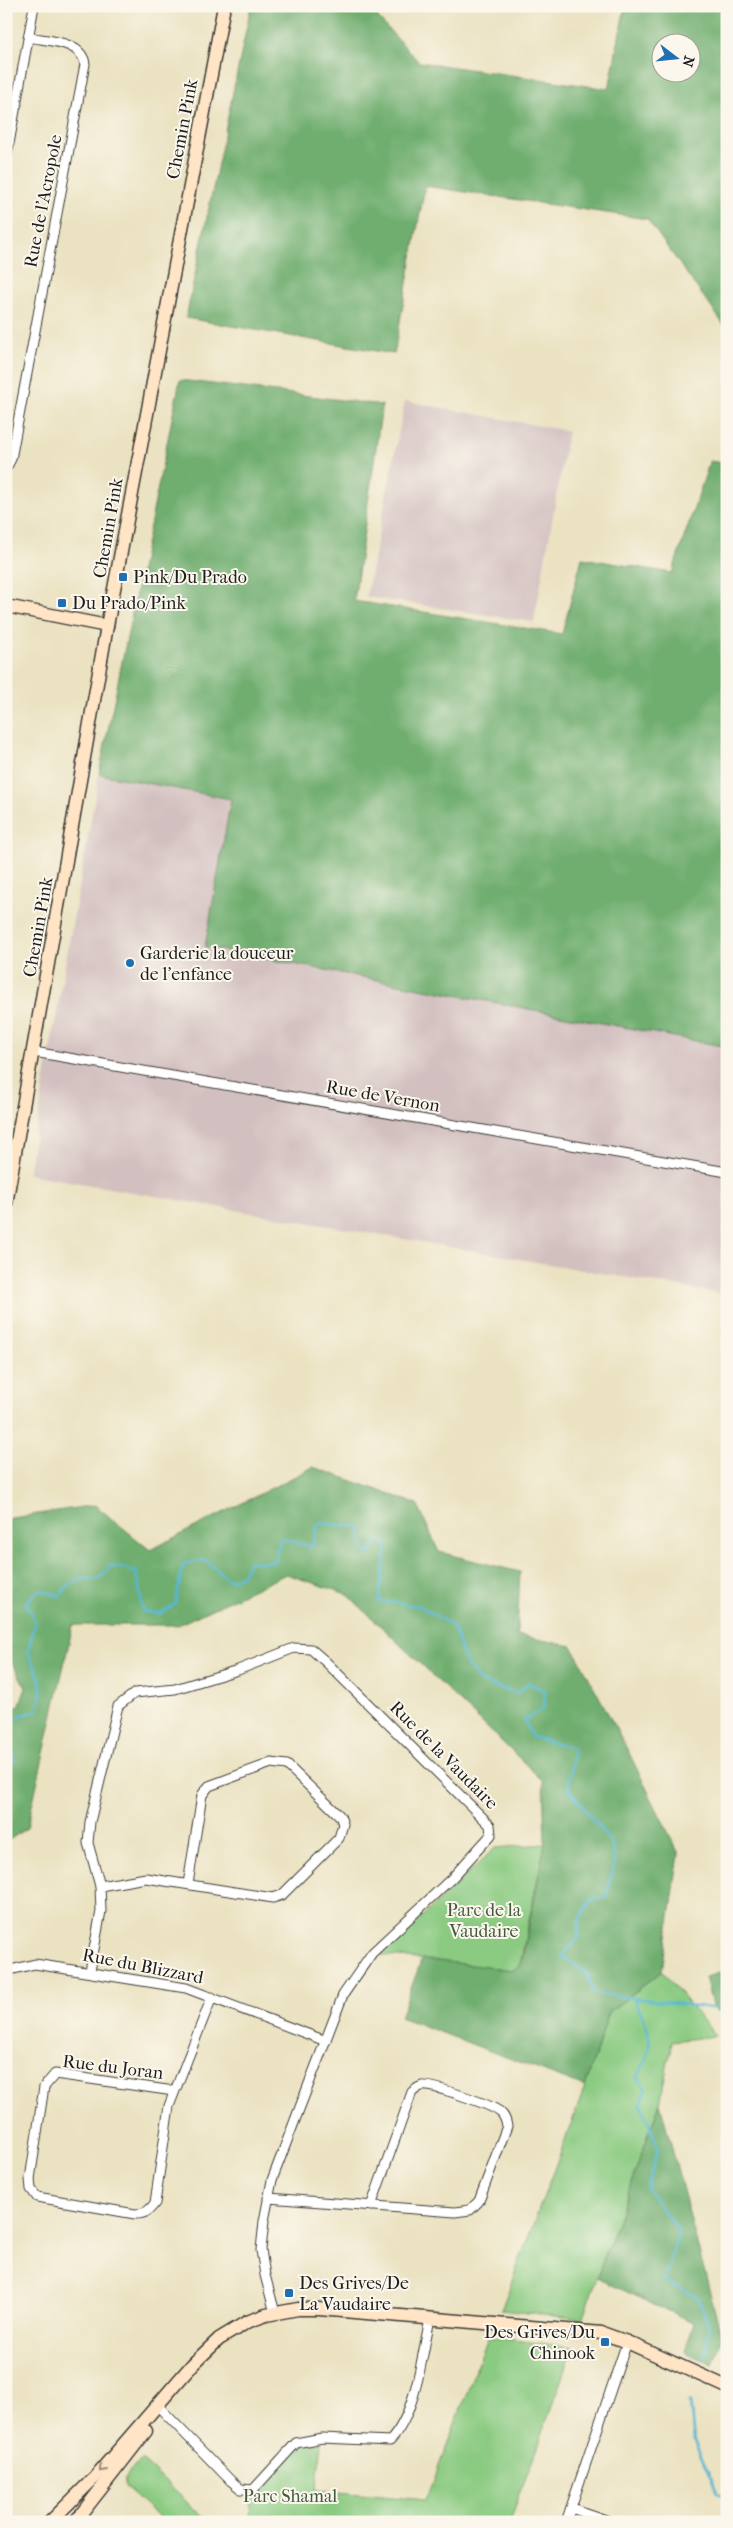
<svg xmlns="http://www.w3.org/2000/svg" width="733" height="2528" viewBox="0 0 733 2528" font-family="'IM FELL French Canon',serif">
	<rect width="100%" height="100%" fill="#fbf7ec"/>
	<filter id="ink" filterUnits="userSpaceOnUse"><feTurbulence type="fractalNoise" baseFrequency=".02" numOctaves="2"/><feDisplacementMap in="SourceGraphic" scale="10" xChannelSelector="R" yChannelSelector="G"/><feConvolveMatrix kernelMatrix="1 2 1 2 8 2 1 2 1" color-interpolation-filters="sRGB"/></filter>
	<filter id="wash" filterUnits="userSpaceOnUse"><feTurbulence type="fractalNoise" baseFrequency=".0096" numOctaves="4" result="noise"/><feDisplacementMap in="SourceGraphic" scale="20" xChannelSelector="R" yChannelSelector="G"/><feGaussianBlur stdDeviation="1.12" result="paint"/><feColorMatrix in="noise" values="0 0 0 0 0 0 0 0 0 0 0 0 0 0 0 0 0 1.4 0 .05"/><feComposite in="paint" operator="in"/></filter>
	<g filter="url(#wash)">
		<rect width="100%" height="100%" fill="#ebe2c1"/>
		<g fill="#d2bfbf">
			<path d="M405,401L568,431L534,622L366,597Z"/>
			<path d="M99,774L231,799L205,947L727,1047V1295L28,1174Z"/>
		</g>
		<g fill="#8aca81" stroke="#53734e">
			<path d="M545,1844L519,1968L513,1970L381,1955L495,1848Z"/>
			<path d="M662,1971L716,2036L672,2041L660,2103L582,2319L501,2310L585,2087L609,2012Z"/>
			<path d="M488,2337L573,2347L510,2522H250L251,2499L300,2448L308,2443H322L316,2490L426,2500Z"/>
			<path d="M142,2460L208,2522H165L126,2487C124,2474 132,2465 142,2460Z"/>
		</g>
		<g fill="#6fae6f" stroke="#466546" fill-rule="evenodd">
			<path d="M251,6H367L419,62L609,89L625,6H727V329L647,219L425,186L394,354L186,318ZM660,42H690V72H660Z"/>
			<path d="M180,380L382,405L354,601L562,634L582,558L672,573L710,461L727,464V1047L205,947L231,799L99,774Z"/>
			<path d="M313,1467L417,1504L439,1552L520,1572L517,1635L572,1646L628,1751L679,1854L662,1971L609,2012L585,2087L400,2017L422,1959L513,1970L521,1965L545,1844L543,1781L347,1594L286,1574L178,1625H73L27,1828L6,1842V1711L19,1706L26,1688L10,1659L6,1658V1519L95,1505L150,1550Z"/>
			<path d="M727,1971V2014L713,2009L705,1977Z"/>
			<path d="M660,2103L722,2338L713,2364L685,2352L694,2323L597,2278Z"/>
		</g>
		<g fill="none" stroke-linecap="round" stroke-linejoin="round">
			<g stroke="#55b7d4" stroke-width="2.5">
				<path d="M6,1769L14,1760L9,1727L15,1717L37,1711C45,1684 40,1676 28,1652L35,1622L26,1602L39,1590L60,1596C68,1580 83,1577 99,1579L111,1566L136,1571L143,1611L159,1614L175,1605L183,1564L205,1560L229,1580L242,1576L248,1562H274L281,1538L312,1547L318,1523L360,1527L362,1547L369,1555L376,1541L387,1543L379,1601L420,1606L453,1626L466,1664L481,1682L517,1693L528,1683L545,1691L544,1708L524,1720L532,1737L574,1748L568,1788L611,1842L615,1862L606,1897L592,1899L578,1923L579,1938L562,1956L588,1974L593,1993L719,2009L727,2008"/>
				<path d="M634,1999C651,2034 656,2040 638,2077L646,2090L641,2104L658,2147L647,2189L679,2232L664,2281L698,2297L709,2325L705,2357"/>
				<path d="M690,2401L694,2441L717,2492L727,2497"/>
			</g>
		</g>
	</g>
	<g filter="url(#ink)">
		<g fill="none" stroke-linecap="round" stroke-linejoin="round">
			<g stroke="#3b3a35" stroke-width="11">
				<g id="street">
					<path d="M6,101L17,104"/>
					<path d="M6,160L34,6"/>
					<path d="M6,468L11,459L85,64C82,41 47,41 29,37"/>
					<path d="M34,1052L727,1172"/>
					<path d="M100,1886L146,1878L273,1898L282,1895L339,1838L343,1824L340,1816L287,1765L271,1763L209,1786L202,1795L188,1884"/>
					<path d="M6,1971L35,1964L186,1988L326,2041"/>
					<path d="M90,1971L101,1911L100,1886L88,1843L90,1822L118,1706L135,1693L175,1689L238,1670L294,1648L311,1649L326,1662L490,1825L491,1835L452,1878L372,1953L343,1995L272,2180L264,2221L261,2250L265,2275L275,2313"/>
					<path d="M174,2091L55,2074L44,2087L30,2179L31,2189L37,2197L135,2214C145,2214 149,2211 155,2203L169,2106L212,1997"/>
					<path d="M268,2198L455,2212L470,2210L479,2201L507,2126C506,2121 505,2116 500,2112C492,2105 432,2084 422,2086C418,2087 415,2090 412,2092L371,2206"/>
					<path d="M158,2406L231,2481L241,2489L253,2490L296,2443L322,2438L390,2441C416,2414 422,2355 430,2319"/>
					<path d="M571,2508L612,2522"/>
					<path d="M566,2522L627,2342"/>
				</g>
			</g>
			<g stroke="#3b3a35" stroke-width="15">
				<g id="secondary">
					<path d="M6,606L107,626"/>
					<path d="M6,1204L107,626L224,6"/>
					<path d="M50,2522L96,2476L193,2364L219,2339L247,2322L266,2315L298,2309H319L602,2333L627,2342L727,2387"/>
					<path d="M75,2522L146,2431"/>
				</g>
			</g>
			<use href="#street" stroke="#fff" stroke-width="9"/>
			<use href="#secondary" stroke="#ffe4c6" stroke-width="12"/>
		</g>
		<defs><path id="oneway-chevron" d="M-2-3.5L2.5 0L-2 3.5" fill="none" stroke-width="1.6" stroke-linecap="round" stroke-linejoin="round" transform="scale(1.25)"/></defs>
		<use stroke="#998a7a" href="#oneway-chevron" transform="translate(102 2469) rotate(132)"/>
	</g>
	<g fill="#1f6fb2" stroke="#fbf7ec" stroke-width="2">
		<rect x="118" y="572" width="10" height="10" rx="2.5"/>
		<rect x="57" y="598" width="10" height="10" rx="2.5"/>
		<circle cx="130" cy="963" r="5"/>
		<rect x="284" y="2288" width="10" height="10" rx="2.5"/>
		<rect x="600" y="2337" width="10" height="10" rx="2.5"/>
	</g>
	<g text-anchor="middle" stroke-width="4" stroke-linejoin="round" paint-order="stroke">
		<g font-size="18" fill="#1c1c1c" stroke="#fbf7ec">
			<text transform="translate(182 129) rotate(-79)" y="6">Chemin Pink</text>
			<text transform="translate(43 201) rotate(-79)" y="6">Rue de l'Acropole</text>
			<text transform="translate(108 528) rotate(-80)" y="6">Chemin Pink</text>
			<text transform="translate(38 927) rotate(-80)" y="6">Chemin Pink</text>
			<text transform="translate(383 1096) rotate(10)" y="6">Rue de Vernon</text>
			<text transform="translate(444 1755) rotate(45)" y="6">Rue de la Vaudaire</text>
			<text transform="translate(143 1966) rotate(11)" y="6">Rue du Blizzard</text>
			<text transform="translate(113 2067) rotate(7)" y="6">Rue du Joran</text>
		</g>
		<g font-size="18" fill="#1c1c1c" stroke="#fbf7ec" text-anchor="start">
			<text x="133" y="583">Pink/Du Prado</text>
			<text x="72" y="609">Du Prado/Pink</text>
			<text x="140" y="959">Garderie la douceur<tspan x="140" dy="21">de l'enfance</tspan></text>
			<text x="299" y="2289">Des Grives/De<tspan x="299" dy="21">La Vaudaire</tspan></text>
			<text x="595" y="2338" text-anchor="end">Des Grives/Du<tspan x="595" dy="21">Chinook</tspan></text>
		</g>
		<g font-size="18" fill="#42593f" stroke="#fbf7ec">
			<text x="484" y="1916">Parc de la<tspan x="484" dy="21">Vaudaire</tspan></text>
			<text x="290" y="2502">Parc Shamal</text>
		</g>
	</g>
	<rect width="733" height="2528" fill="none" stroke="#fbf7ec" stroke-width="25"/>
	<g transform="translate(676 58) rotate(106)"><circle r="24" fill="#fbf7ec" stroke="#a29f99"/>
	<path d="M0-4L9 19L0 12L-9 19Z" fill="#1f6fb2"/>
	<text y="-8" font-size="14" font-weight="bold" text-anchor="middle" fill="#1c1c1c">N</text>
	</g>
</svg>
